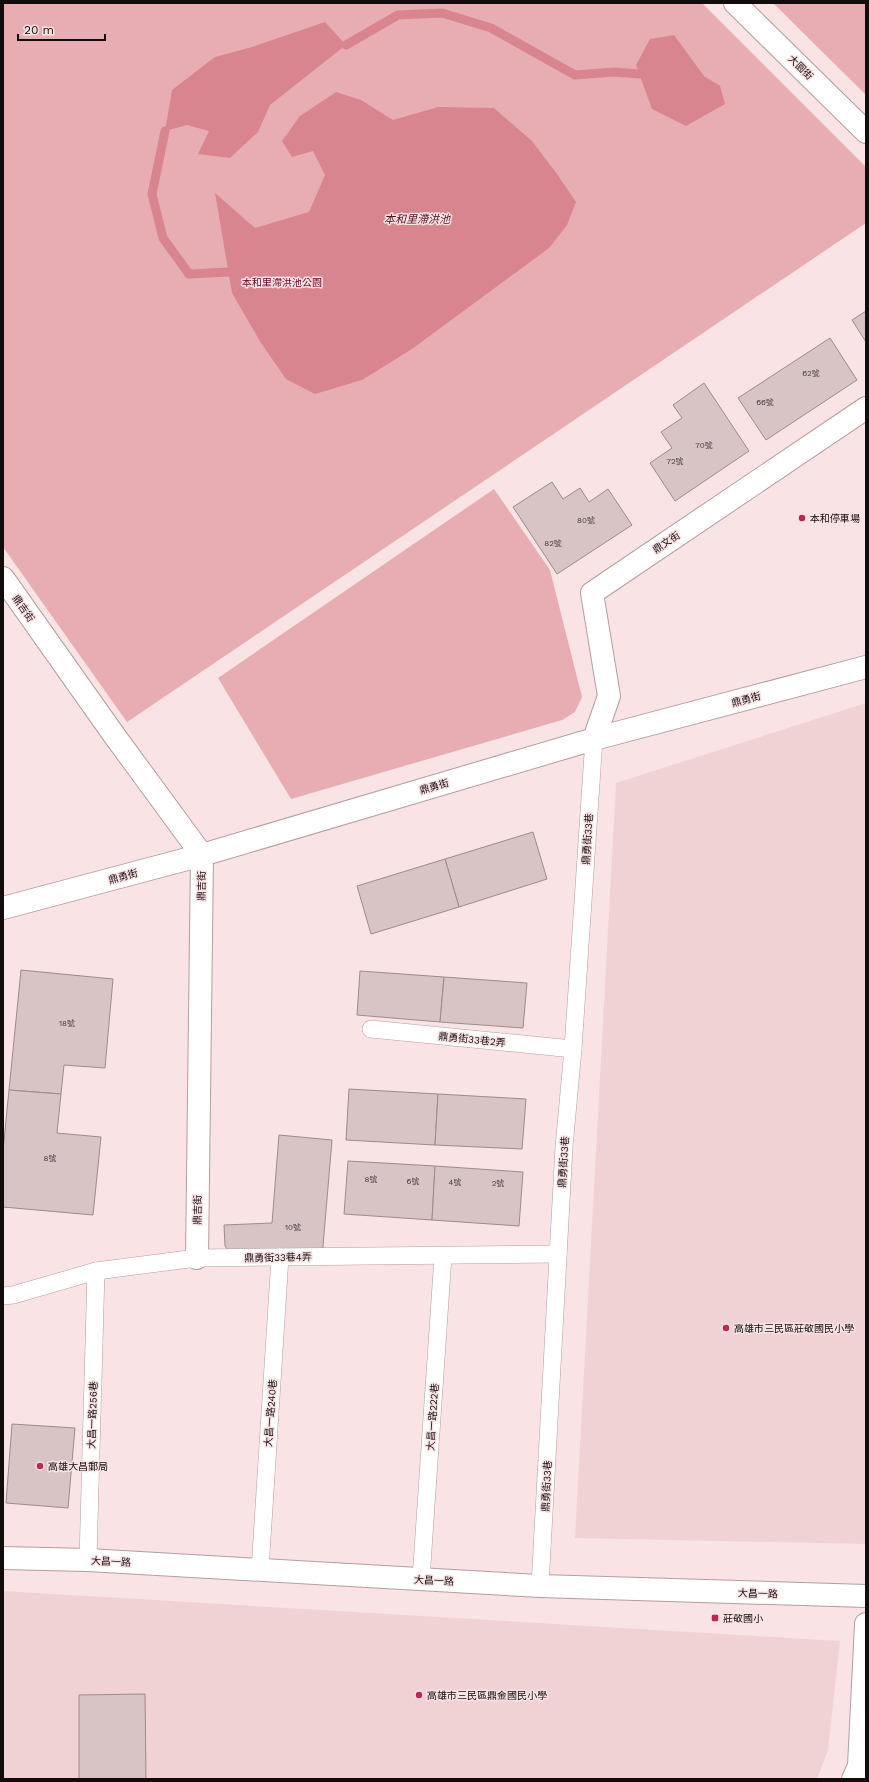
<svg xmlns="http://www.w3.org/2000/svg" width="869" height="1782" viewBox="0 0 869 1782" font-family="'Work Sans','Noto Sans TC',sans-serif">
	<rect width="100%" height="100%" fill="#f9e3e5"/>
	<g fill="#f0d2d5">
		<path d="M866,703V1544L575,1538L616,783Z"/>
		<path d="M3,1591L840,1641L828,1750L817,1779H3Z"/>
	</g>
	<g fill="#e7adb3">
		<path d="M3,3H702L866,167V223L127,722L3,547Z"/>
		<path d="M773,3H866V95Z"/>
		<path d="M494,489L550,570L582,697L575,712L562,720L291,799L218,678Z"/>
	</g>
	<g fill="#d98590">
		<path d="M325,22L346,45L270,105L258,132L230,158L198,154L209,131L187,125L165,131L172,90L215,57L252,47Z"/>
		<path d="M674,35L704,76L720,86L725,104L686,126L652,109L636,65L650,39Z"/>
		<path d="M336,92L361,100L393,120L438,107L494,108L532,141L557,174L576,202L567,225L549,248L412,349L362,380L315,394L286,379L261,343L232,293L215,193L255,228L309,212L325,175L313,151L292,157L282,141L300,116Z"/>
	</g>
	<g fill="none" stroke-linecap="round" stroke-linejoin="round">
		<g stroke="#d98590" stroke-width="9">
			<path d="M346,45L398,15L442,13L491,28L575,75L614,72L639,74"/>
			<path d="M165,131L152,194L163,238L189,274L229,272"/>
		</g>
	</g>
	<g fill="#d8c3c5" stroke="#9e8a8c">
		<path d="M866,311V342L852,320Z"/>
		<path d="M830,338L857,380L766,440L738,398Z"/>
		<path d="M704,383L749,451L675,501L650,463L672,448L661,432L682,418L673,405Z"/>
		<path d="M552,482L563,499L580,488L589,502L608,489L632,525L557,574L513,507Z"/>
		<path d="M533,832L547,879L459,907L445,859Z"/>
		<path d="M445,859L459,907L371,934L357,886Z"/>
		<path d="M21,970L113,979L105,1068L64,1065L61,1094L9,1090Z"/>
		<path d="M360,971L444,977L440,1022L357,1015Z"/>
		<path d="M444,977L527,983L523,1028L440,1022Z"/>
		<path d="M349,1089L438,1094L435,1145L346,1140Z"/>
		<path d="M9,1090L61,1094L57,1133L101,1137L93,1215L3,1207V1151Z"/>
		<path d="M438,1094L526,1099L522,1149L435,1145Z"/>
		<path d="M279,1135L332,1140L322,1258L232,1254L225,1246L224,1225L272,1223Z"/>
		<path d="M348,1161L435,1166L432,1220L344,1214Z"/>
		<path d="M435,1166L523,1172L519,1226L432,1220Z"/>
		<path d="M12,1424L75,1428L68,1508L6,1503Z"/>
		<path d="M145,1694L146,1779H79V1695Z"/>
	</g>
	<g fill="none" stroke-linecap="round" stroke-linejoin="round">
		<g stroke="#b39ea0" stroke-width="18">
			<g id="lane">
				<path d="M371,1029L573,1049"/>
				<path d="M3,1296L13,1295L96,1271L197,1258L558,1254"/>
				<path d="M88,1560L96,1271"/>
				<path d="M260,1570L280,1257"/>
				<path d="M421,1579L443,1256"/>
				<path d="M540,1586L564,1147L573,1049L594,739"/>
			</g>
		</g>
		<g stroke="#b39ea0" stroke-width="24">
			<g id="street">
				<path d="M735,3L866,132"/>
				<path d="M3,578L114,735L202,855L197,1258"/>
				<path d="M594,739L609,696L592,593L866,408"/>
				<path d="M3,908L202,855L594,739L866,667"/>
				<path d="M853,1779L859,1766L866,1624"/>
			</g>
		</g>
		<g stroke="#b39ea0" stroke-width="24">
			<path id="secondary" d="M3,1558L88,1560L540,1586L866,1596"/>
		</g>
		<use href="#lane" stroke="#fff" stroke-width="17"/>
		<use href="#street" stroke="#fff" stroke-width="22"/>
		<use href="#secondary" stroke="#fff" stroke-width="22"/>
	</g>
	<g fill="#ba2a50" stroke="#f9e3e5" stroke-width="1.5">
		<circle cx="802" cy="518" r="4"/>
		<circle cx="726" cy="1328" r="4"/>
		<circle cx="40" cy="1466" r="4"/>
		<rect x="711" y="1614" width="8" height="8" rx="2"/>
		<circle cx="419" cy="1695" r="4"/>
	</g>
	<g text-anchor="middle" stroke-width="3" stroke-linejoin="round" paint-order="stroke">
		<g font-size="8" fill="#443a3b">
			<text x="811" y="376">62號</text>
			<text x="765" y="405">66號</text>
			<text x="704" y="448">70號</text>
			<text x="675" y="464">72號</text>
			<text x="586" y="523">80號</text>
			<text x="553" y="546">82號</text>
			<text x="67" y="1026">18號</text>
			<text x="50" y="1161">8號</text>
			<text x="371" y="1182">8號</text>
			<text x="413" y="1184">6號</text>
			<text x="455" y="1185">4號</text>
			<text x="498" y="1186">2號</text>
			<text x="293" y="1230">10號</text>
		</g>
		<g font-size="10" fill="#130c0d" stroke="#f9e3e5">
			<text transform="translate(801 67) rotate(45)" y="4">大園街</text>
			<text transform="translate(666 542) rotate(-34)" y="4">鼎文街</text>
			<text transform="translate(24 608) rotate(55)" y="4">鼎吉街</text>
			<text transform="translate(746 699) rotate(-15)" y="4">鼎勇街</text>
			<text transform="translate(434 786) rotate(-16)" y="4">鼎勇街</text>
			<text transform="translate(587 839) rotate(-86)" y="4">鼎勇街33巷</text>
			<text transform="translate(123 876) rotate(-15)" y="4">鼎勇街</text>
			<text transform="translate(201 886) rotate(-89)" y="4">鼎吉街</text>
			<text transform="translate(472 1039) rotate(6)" y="4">鼎勇街33巷2弄</text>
			<text transform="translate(563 1162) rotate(-86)" y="4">鼎勇街33巷</text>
			<text transform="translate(197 1210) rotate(-89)" y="4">鼎吉街</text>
			<text transform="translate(278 1257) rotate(-1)" y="4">鼎勇街33巷4弄</text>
			<text transform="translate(270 1413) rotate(-86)" y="4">大昌一路240巷</text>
			<text transform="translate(92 1415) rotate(-88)" y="4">大昌一路256巷</text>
			<text transform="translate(432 1417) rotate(-86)" y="4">大昌一路222巷</text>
			<text transform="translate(546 1486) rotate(-87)" y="4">鼎勇街33巷</text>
			<text transform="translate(111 1561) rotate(3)" y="4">大昌一路</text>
			<text transform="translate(434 1580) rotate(3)" y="4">大昌一路</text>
			<text transform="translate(758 1593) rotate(2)" y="4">大昌一路</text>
		</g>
		<g font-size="10" fill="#6a0025" stroke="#f9e3e5">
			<text x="282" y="286">本和里滯洪池公園</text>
		</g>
		<g font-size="10" fill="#130c0d" stroke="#f9e3e5" text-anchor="start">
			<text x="810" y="522">本和停車場</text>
			<text x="734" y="1332">高雄市三民區莊敬國民小學</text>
			<text x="48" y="1470">高雄大昌郵局</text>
			<text x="723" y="1622">莊敬國小</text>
			<text x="427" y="1699">高雄市三民區鼎金國民小學</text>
		</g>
		<g font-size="11" font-style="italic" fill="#55081e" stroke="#f9e3e5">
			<text x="417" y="223">本和里滯洪池</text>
		</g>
	</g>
	<rect width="869" height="1782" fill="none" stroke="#130c0d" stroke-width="8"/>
	<path d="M18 34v6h87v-6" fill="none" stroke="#130c0d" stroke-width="2"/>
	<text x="24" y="34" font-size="12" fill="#130c0d" stroke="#f9e3e5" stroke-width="3" paint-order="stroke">20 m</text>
</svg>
